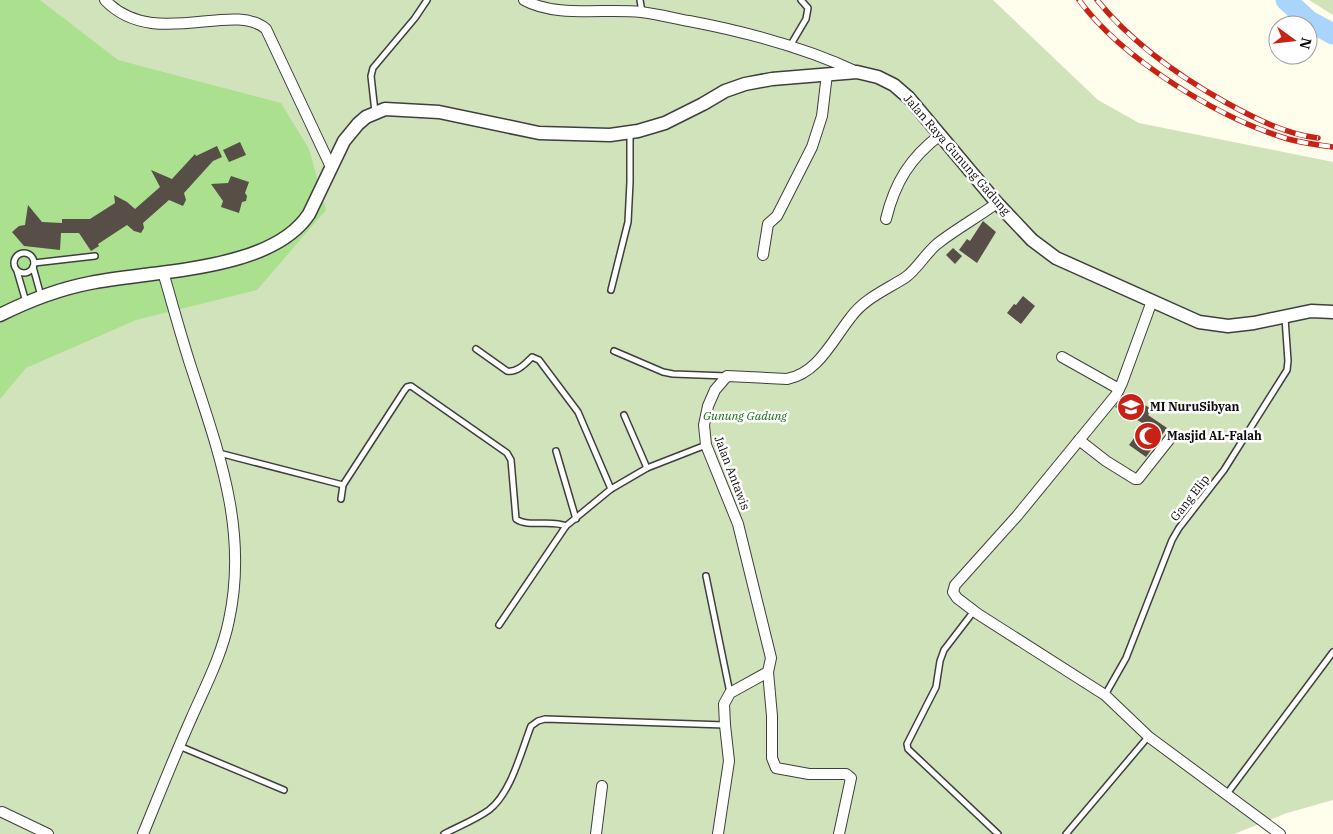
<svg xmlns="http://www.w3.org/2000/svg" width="1333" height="834" viewBox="0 0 1333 834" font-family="'IBM Plex Serif',serif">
	<rect width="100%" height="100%" fill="#fffdeb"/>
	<path fill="#aae08e" d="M0,0H255L512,271L0,834Z"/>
	<g fill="#d1e3ba">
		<path d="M40,0H993L1098,100L1139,123L1333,162V800L1287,813L1234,834H0V399L26,368L136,320L257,290L326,210L309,149L281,103L118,60Z"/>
		<path d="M1309,0H1333V15Z"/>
	</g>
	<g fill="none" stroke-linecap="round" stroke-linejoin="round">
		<path stroke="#a9d5fd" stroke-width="21" d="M1286,0L1309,21L1333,34"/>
	</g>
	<g fill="#564e47">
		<path d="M240,142L246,155L229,162L223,150Z"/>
		<path d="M217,146L222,157L213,161L184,193L186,200L183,206L169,200L143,223L144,228L141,233L134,231L127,225L98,244L99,246L91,251L79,233H61L60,250L24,246L12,232L19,226L25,225L28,205L42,222L62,223V219H90L115,203L114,195L127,202L135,209L160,187L151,170L172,179L195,154L196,156Z"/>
		<path d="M231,176L249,182L245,193L247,196L246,201L242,202L239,213L221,207L223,201L211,184L228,183Z"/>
		<path d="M983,221L996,232L977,263L959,250L967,239L970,241Z"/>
		<path d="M953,248L962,256L955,264L946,255Z"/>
		<path d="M1023,296L1035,306L1021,324L1007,313L1014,304L1016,305Z"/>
		<path d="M1124,394L1152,409L1148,415L1167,428L1146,457L1129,445L1144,424L1115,407Z"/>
	</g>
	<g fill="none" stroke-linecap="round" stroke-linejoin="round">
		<g stroke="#3f3f3f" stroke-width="8">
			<g id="service">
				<path d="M640,0L642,12"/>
				<path d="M790,46L806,19L808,8L801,0"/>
				<path d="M375,112L371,76L373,68L415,18L427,0"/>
				<circle cx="24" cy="263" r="10"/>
				<path d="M34,263L95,256"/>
				<path d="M33,267L41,296"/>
				<path d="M17,271L26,302"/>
				<path d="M611,290L628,222L630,182V133"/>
				<path d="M476,349L507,371C517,373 525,364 532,357L539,360L578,412L611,489"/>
				<path d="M614,351L663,372L673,374L727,376"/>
				<path d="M624,415L647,468"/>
				<path d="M556,451L576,519"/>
				<path d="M219,453L343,485"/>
				<path d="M341,499L343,485L404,391L407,387L411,386L507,453L511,460L516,519C528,528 551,519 566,526"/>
				<path d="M706,576L730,693"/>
				<path d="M974,611L944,650L940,661L936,687L907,744L908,749L998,834"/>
				<path d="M499,625L566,526L611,489L647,468L706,445"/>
				<path d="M1105,695L1126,658L1172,540L1179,528L1224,470L1287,370L1288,361L1285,318"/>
				<path d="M179,746L284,790"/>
				<path d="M1226,795L1333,652"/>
				<path d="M444,834C459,826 475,820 489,810C511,793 521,752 531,726L538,721L545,719L725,725"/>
				<path d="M1066,834L1148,737"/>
			</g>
		</g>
		<g stroke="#3f3f3f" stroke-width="12">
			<g id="minor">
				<path d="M105,0C153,51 233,0 266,29L331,167"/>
				<path d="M524,0C556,18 605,8 641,12C657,14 673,18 689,21C747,32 804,47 857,72"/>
				<path d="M886,219C895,182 910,158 940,135"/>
				<path d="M763,255L768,224L777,216L812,147L822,116L827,74"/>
				<path d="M1152,301L1122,383L1116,395L1017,516L955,585L953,592L957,598L978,614L1105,695L1149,737L1280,834"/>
				<path d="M1062,357L1119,389"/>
				<path d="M1079,440L1106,461L1135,479H1138L1172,436"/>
				<path d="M768,672L772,716V758L776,768L809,774H846L851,778L839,834"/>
				<path d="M2,812L48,834"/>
				<path d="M143,834C159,795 174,757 191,719C205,687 222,655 229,620C248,532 220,456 193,373C182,340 173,306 163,272"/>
				<path d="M596,834L602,786"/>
				<path d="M718,834L729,761L725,725L724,704L730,693L768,672L771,658L738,524L706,445L704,425L708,406L715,390L727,376L787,379C818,373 832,341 851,317C865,298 886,290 906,277C918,268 925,254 937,244C956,229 978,217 997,203"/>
			</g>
		</g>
		<g stroke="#3f3f3f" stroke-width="15">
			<path id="tertiary" d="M0,315C28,301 59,289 90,283C153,270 271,272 309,214L344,141L358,124L366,117L385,109L439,112L539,133L610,135L638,131L665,123L703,104L725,91L745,84L772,79L857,72L878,77L894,85L909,98L997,203L1032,240L1056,258L1199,322L1228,326L1254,323L1311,311L1333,312"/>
		</g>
		<use href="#service" stroke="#fff" stroke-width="5"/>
		<use href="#minor" stroke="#fff" stroke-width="10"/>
		<use href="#tertiary" stroke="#fff" stroke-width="12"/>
		<g stroke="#ca2116" stroke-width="5.5">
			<g id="rail">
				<path d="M1079,0C1122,59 1218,118 1288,139C1303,143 1318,145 1333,147"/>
				<path d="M1097,0C1132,43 1177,75 1225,102C1254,118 1285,134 1318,138"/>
			</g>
		</g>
		<use href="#rail" stroke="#fff" stroke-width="4" stroke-dasharray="11" stroke-linecap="butt"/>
	</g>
	<defs>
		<g id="school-disc" transform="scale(1.4375)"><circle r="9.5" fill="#ca2116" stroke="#fff"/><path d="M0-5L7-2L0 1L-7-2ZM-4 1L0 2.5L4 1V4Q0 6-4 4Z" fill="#fff"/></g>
		<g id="mosque-disc" transform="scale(1.4375)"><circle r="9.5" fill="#ca2116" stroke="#fff"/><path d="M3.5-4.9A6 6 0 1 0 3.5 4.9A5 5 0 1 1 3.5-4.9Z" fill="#fff"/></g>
	</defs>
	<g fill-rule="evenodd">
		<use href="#school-disc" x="1131" y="407"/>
		<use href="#mosque-disc" x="1148" y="436"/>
	</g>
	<g text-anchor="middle" stroke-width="5" stroke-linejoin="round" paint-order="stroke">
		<g font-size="12" fill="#0c0c0c" stroke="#fff">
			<text transform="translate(957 155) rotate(49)" y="4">Jalan Raya Gunung Gadung</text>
			<text transform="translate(732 473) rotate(69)" y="4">Jalan Antawis</text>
			<text transform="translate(1190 498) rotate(-52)" y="4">Gang Elip</text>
		</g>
		<g font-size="12" font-weight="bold" fill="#0c0c0c" stroke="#fff" text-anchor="start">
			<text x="1150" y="411">MI NuruSibyan</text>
			<text x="1167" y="440">Masjid AL-Falah</text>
		</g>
		<g font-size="12" font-style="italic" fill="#1e6a16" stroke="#fff">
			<text x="745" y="420">Gunung Gadung</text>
		</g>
	</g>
	<g transform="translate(1293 40) rotate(105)"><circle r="24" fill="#ffffff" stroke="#9e9e9e"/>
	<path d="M0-4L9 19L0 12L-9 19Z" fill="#ca2116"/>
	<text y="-8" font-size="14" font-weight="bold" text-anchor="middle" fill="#0c0c0c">N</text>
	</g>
</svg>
